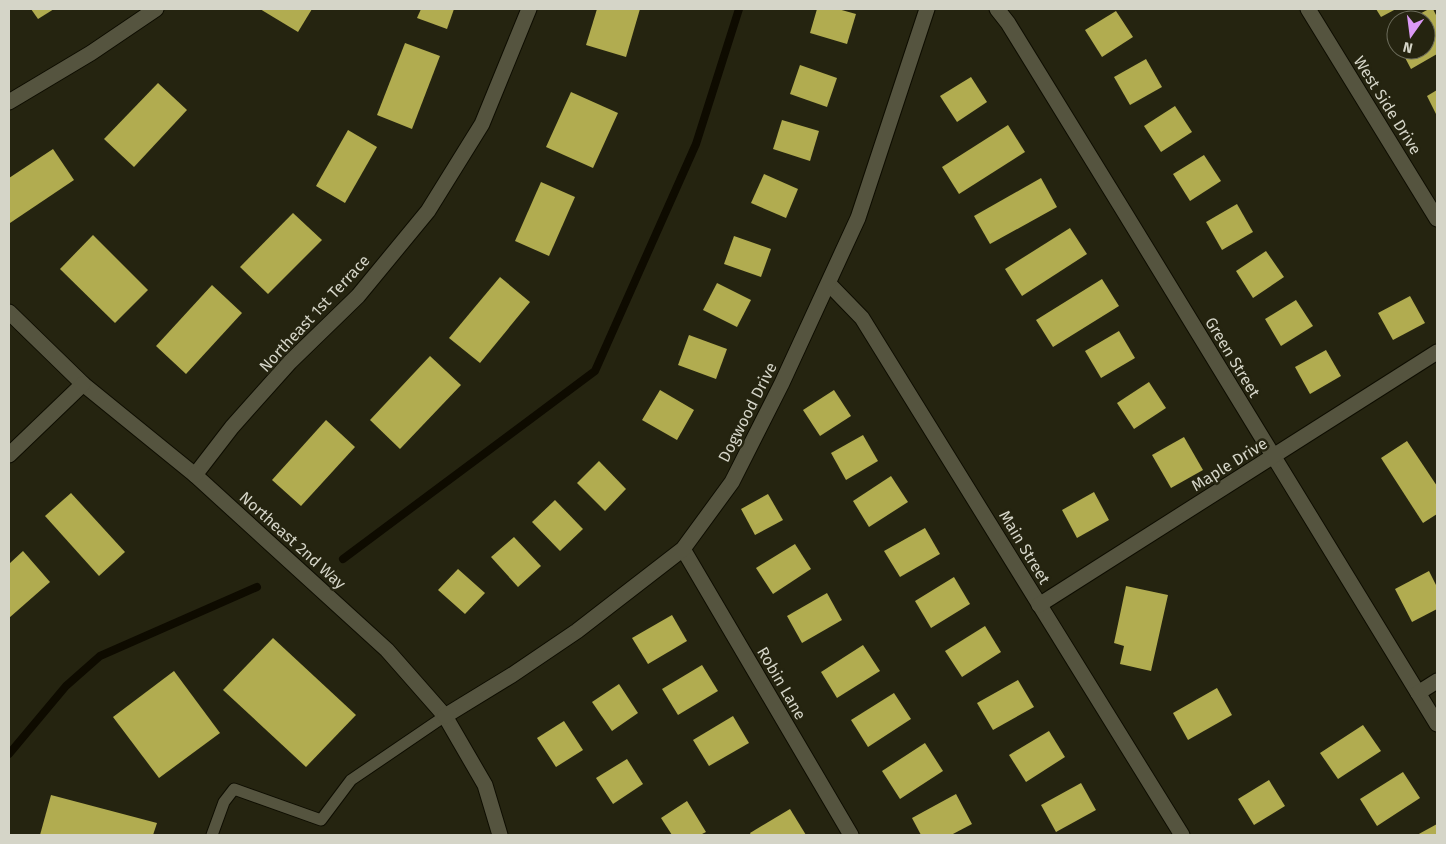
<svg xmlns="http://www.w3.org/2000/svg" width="1446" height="844" viewBox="0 0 1446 844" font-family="'Fira Sans',sans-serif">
	<rect width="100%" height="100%" fill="#252410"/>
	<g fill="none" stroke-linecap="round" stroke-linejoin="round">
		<g stroke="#0e0b00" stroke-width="8">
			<path d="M343,559L595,371L696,144L739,9"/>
			<path d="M9,754L66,686L100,656L257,587"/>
		</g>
	</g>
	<g fill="#b1ac50">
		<path d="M31,9H54L38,19Z"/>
		<path d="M260,9H312L298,32Z"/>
		<path d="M421,9H454L447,29L417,18Z"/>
		<path d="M597,9H640L626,57L586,45Z"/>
		<path d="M817,9H838L856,14L847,44L810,33Z"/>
		<path d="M1376,9H1396L1381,17Z"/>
		<path d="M1429,9H1433L1437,17V54L1411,69L1401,50H1426V20H1408Z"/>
		<path d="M1116,11L1133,37L1102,57L1085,30Z"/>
		<path d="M1396,26V41L1390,30Z"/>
		<path d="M405,43L440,56L412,129L377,115Z"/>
		<path d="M1146,59L1162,87L1130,105L1114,77Z"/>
		<path d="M800,65L837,78L827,107L790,94Z"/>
		<path d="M971,77L987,102L957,122L940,96Z"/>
		<path d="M158,83L187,110L134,167L104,139Z"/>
		<path d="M1437,90V116L1427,96Z"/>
		<path d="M571,92L618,113L593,168L546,147Z"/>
		<path d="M1175,106L1192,132L1161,152L1144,126Z"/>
		<path d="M782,120L819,131L810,161L773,149Z"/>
		<path d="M1008,125L1025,152L959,194L942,167Z"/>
		<path d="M348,130L377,147L345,203L316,186Z"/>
		<path d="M53,149L74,180L10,223L9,178Z"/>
		<path d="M1204,155L1221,181L1190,201L1173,174Z"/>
		<path d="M764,174L798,189L786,218L751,203Z"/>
		<path d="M1041,178L1057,207L990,244L974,216Z"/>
		<path d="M541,182L575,197L549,256L515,241Z"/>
		<path d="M1237,204L1253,232L1222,250L1206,222Z"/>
		<path d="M293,213L322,240L268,294L240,267Z"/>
		<path d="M1070,228L1087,254L1022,296L1005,269Z"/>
		<path d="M93,235L148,290L115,323L60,269Z"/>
		<path d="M734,236L771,249L761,277L724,264Z"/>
		<path d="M1266,251L1284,277L1253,298L1236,271Z"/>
		<path d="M500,277L530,302L480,363L449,338Z"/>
		<path d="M1102,279L1119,306L1053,347L1036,320Z"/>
		<path d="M717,283L751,300L737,327L703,310Z"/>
		<path d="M212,285L242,313L186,374L156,346Z"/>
		<path d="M1410,296L1425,323L1393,340L1378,313Z"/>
		<path d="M1296,300L1313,326L1281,346L1265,319Z"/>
		<path d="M1119,331L1135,358L1101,378L1085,351Z"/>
		<path d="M689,335L727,349L716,379L678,365Z"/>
		<path d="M1326,350L1341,376L1310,394L1295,367Z"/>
		<path d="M430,356L461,385L400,449L370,420Z"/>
		<path d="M1149,382L1166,408L1134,429L1117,403Z"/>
		<path d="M660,390L694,410L677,440L642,420Z"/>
		<path d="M834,390L851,416L820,436L803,410Z"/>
		<path d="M326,420L355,447L301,506L272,480Z"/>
		<path d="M863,435L878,461L846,480L831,453Z"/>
		<path d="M1184,437L1203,470L1171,488L1152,455Z"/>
		<path d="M1407,441L1437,486V514L1423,523L1381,458Z"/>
		<path d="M599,461L626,489L605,511L577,483Z"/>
		<path d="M891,476L908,502L869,527L853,501Z"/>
		<path d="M1094,492L1109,520L1077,538L1062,510Z"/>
		<path d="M71,493L125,552L99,576L45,516Z"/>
		<path d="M768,494L783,520L755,535L741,509Z"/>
		<path d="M555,500L583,529L560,551L532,522Z"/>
		<path d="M925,528L940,554L900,577L884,551Z"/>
		<path d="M514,537L541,566L518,587L491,557Z"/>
		<path d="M795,544L811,569L773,594L756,568Z"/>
		<path d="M23,551L50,582L9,618V564Z"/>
		<path d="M458,569L485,593L465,614L438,590Z"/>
		<path d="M1429,571L1437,587V609L1412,622L1395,589Z"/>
		<path d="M954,577L970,604L931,628L915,601Z"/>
		<path d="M1126,586L1168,595L1151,671L1120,664L1124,646L1114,643Z"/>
		<path d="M827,593L842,620L802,643L787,616Z"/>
		<path d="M672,615L687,641L648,664L632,638Z"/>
		<path d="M985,626L1001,652L962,677L945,651Z"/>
		<path d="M273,638L356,715L306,767L223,690Z"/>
		<path d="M863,645L880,671L837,698L821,672Z"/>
		<path d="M702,665L718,691L678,715L662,689Z"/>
		<path d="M174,671L220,733L159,778L113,717Z"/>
		<path d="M1018,680L1034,707L993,730L977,703Z"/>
		<path d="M619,684L638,713L612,731L592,702Z"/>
		<path d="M1217,688L1232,715L1188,740L1173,713Z"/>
		<path d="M894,693L911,719L868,747L851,720Z"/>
		<path d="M733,716L749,743L709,766L693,740Z"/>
		<path d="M564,721L583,750L556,767L537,738Z"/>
		<path d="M1363,725L1381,751L1338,779L1320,753Z"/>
		<path d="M1049,731L1065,757L1026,782L1009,755Z"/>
		<path d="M925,743L943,771L900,799L882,771Z"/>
		<path d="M627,759L643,784L613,804L596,778Z"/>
		<path d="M1403,772L1420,798L1377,826L1360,799Z"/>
		<path d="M1269,780L1285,806L1254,825L1238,799Z"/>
		<path d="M1081,783L1096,810L1056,832L1041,805Z"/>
		<path d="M956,794L972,824L951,835H921L912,818Z"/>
		<path d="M51,795L157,823L153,835H40Z"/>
		<path d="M687,801L706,832L700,835H672L661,818Z"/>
		<path d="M790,809L806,835H751L750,833Z"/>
		<path d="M1437,824V835H1417Z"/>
	</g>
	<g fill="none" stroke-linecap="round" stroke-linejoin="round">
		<g stroke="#0e0d00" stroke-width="13">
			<path id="lane" d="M212,835L224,802L234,789L321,820L351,780L445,716"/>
		</g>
		<g stroke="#0e0d00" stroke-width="17">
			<g id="street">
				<path d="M997,9L1008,23C1152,256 1294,490 1437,724"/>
				<path d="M1308,9L1437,219"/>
				<path d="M9,102L91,53L156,9"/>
				<path d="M829,284L862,318L1182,835"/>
				<path d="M9,312L83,384L195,475L387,650L445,716L485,785L500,835"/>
				<path d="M9,455L83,384"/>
				<path d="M195,475L232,427L290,362L358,296L428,211L482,124L529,9"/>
				<path d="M683,549L851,835"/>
				<path d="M1039,605L1437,352"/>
				<path d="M1418,693L1437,681"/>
				<path d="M445,716L512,675L577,631L683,549L732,482L782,383L858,218L927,9"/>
			</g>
		</g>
		<use href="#lane" stroke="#55543f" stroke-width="11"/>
		<use href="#street" stroke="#55543f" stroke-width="15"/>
	</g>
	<g text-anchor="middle" stroke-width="5" stroke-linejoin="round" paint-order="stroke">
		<g font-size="16" fill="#d5d5c8" stroke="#252410">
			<text transform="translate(1388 105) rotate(58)" y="6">West Side Drive</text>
			<text transform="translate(314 313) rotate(-47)" y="6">Northeast 1st Terrace</text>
			<text transform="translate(1233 357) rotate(59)" y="6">Green Street</text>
			<text transform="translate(747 412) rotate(-63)" y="6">Dogwood Drive</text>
			<text transform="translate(1229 464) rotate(-32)" y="6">Maple Drive</text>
			<text transform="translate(293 540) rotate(42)" y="6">Northeast 2nd Way</text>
			<text transform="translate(1025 547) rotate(59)" y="6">Main Street</text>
			<text transform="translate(782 683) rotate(60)" y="6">Robin Lane</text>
		</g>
	</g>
	<rect width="1446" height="844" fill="none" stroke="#d5d5c8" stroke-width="20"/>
	<g transform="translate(1411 35) rotate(194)"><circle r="24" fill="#252410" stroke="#6b6b5a"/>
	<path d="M0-4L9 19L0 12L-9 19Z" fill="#db99f5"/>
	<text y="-8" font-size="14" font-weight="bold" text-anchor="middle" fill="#d5d5c8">N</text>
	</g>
</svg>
